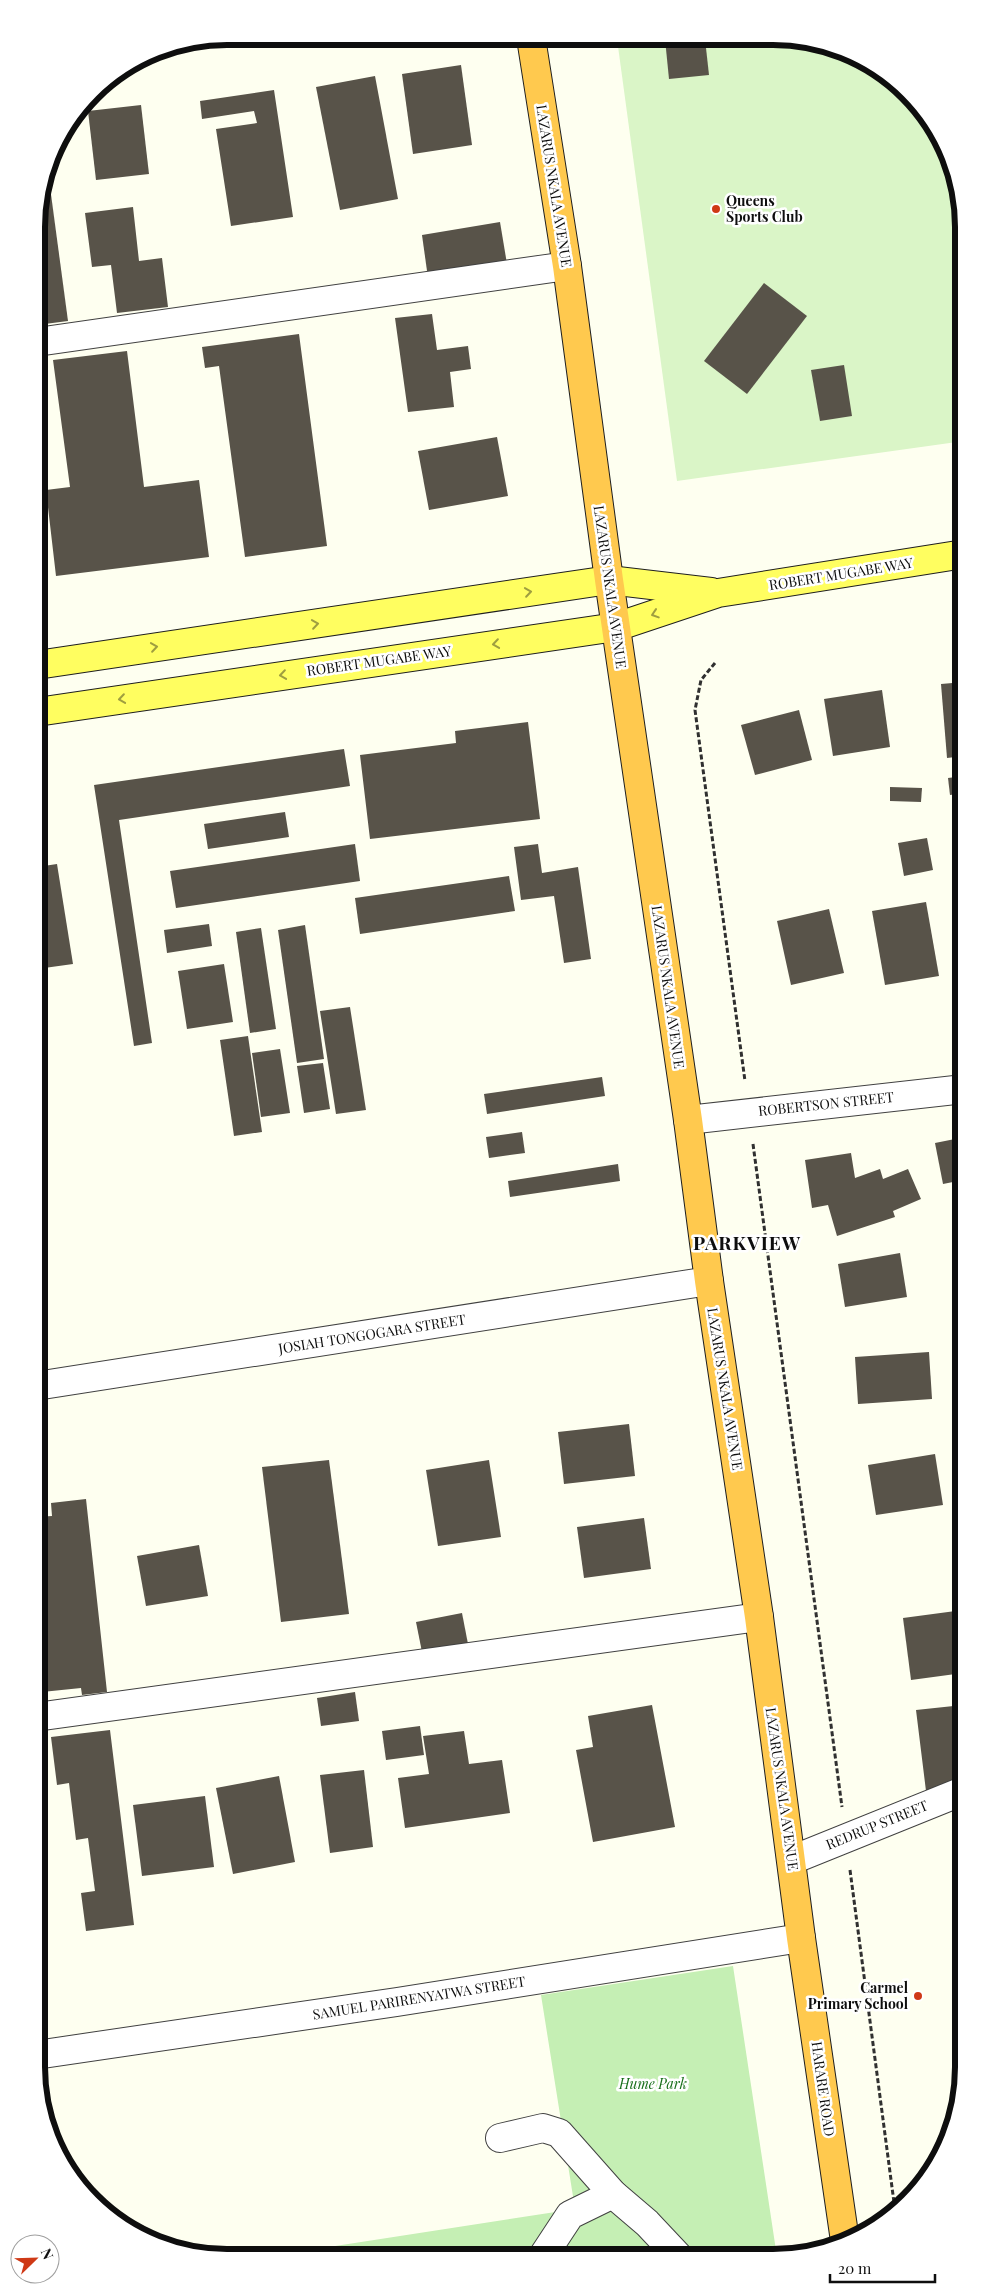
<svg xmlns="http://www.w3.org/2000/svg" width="1000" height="2294" viewBox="0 0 1000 2294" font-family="'Playfair Display',serif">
	<rect width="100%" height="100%" fill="#fefff0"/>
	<path fill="#c5efb4" d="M733,1966L777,2257L277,2255L575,2209L541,1995Z"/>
	<path fill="#daf5c7" d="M617,39L810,40L858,56L899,84L932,121L957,177L964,227V441L677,481Z"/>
	<g fill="#585349">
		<path d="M665,39H705L709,75L669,79Z"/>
		<path d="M461,65L472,145L413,154L402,74Z"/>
		<path d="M375,76L398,199L340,210L316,87Z"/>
		<path d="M274,90L293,217L231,226L216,129L257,123L254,111L202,119L200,101Z"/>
		<path d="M141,105L149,174L96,180L88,111Z"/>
		<path d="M48,172L68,321L37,325V214Z"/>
		<path d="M133,207L139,261L162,258L168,307L117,313L111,265L92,267L85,213Z"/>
		<path d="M500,222L507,264L428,278L422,235Z"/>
		<path d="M764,283L807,316L747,394L704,361Z"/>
		<path d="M432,314L437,350L468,346L471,369L450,372L454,407L408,412L395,318Z"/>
		<path d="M299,334L327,546L245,557L219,366L205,368L202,347Z"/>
		<path d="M127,351L144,487L199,480L209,557L56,576L46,490L70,487L53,360Z"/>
		<path d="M844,365L852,416L820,421L811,370Z"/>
		<path d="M497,437L508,496L429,510L418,451Z"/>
		<path d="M964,682V756L947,758L941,684Z"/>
		<path d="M882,690L890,747L833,756L824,699Z"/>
		<path d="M799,710L812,760L755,775L741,725Z"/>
		<path d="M528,722L540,819L370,839L360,755L456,743L455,731Z"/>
		<path d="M344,749L350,786L119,820L152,1043L134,1046L94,785Z"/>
		<path d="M964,776V793L950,795L948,778Z"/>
		<path d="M890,787L922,788L921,802L890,801Z"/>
		<path d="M285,812L289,837L208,849L204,824Z"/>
		<path d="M927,838L933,870L904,876L898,843Z"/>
		<path d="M355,844L360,881L176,908L170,871Z"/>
		<path d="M538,844L542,873L578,867L591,959L564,963L554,896L521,900L514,847Z"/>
		<path d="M57,864L73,964L37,969V867Z"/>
		<path d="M509,876L515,911L360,934L355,898Z"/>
		<path d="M926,902L939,976L885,985L872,911Z"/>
		<path d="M829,909L844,973L791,985L777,921Z"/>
		<path d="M209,924L212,946L167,953L164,930Z"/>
		<path d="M305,925L324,1059L297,1063L278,930Z"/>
		<path d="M261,928L276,1029L250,1033L236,932Z"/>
		<path d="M224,964L233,1022L187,1029L178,971Z"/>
		<path d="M350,1007L366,1110L336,1114L320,1011Z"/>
		<path d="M248,1036L262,1132L234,1136L220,1040Z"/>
		<path d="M280,1049L290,1113L261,1117L252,1053Z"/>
		<path d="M323,1063L330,1109L304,1113L297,1066Z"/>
		<path d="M602,1077L605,1096L487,1114L484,1094Z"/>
		<path d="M522,1132L525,1153L489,1158L486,1137Z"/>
		<path d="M955,1139L963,1180L943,1184L935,1143Z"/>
		<path d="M851,1153L855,1178L880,1169L883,1179L908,1169L921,1199L893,1211L895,1217L837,1236L828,1205L812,1208L805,1160Z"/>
		<path d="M618,1164L620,1181L510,1197L508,1181Z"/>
		<path d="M900,1253L907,1297L845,1307L838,1264Z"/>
		<path d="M929,1352L932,1399L858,1404L855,1357Z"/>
		<path d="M629,1424L635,1476L564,1484L558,1432Z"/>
		<path d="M935,1454L943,1505L876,1515L868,1465Z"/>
		<path d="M329,1460L349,1614L281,1622L262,1467Z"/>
		<path d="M489,1460L501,1537L438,1546L426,1470Z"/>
		<path d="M86,1499L107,1692L82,1695L81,1688L42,1692L36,1643V1517L52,1516L51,1503Z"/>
		<path d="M644,1518L651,1569L584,1578L577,1527Z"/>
		<path d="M199,1545L208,1596L146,1606L137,1556Z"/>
		<path d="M963,1610V1673L911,1680L903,1618Z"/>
		<path d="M462,1613L468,1644L422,1652L416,1622Z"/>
		<path d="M355,1692L359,1721L321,1726L317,1698Z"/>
		<path d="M652,1705L675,1827L593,1842L576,1750L593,1747L588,1716Z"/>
		<path d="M963,1705V1768H961L963,1786L926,1791L916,1710Z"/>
		<path d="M420,1726L424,1755L386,1760L382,1731Z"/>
		<path d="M110,1730L134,1925L86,1931L81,1893L95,1891L88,1838L76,1840L69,1783L57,1785L51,1737Z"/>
		<path d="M464,1731L469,1764L502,1760L510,1813L405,1828L398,1778L429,1774L423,1736Z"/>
		<path d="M364,1770L373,1847L330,1853L320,1775Z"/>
		<path d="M279,1776L295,1862L233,1874L216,1788Z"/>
		<path d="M205,1796L214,1867L142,1876L133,1805Z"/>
	</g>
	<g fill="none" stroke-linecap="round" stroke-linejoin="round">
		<g stroke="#414141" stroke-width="30">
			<g id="minor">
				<path d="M37,342L567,266"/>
				<path d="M688,1120L964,1089"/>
				<path d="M36,1386L709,1281"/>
				<path d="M36,1717L759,1617"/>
				<path d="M792,1860L963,1791"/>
				<path d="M36,2055L397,2002L801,1938"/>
				<path d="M500,2138L543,2128L559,2133L613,2194L647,2223L679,2257"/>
				<path d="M543,2256L570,2215L613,2194"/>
			</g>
		</g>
		<g stroke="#1f1f1f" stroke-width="30">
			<g id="major">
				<path d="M37,665L609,580L711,592"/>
				<path d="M37,712L616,627L718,593L964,554"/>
			</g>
		</g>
		<g stroke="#1f1f1f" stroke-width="30">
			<path id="highway" d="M531,38L567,266L609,580L688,1120L709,1281L759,1617L801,1938L845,2241"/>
		</g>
		<g stroke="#303030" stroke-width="3" stroke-dasharray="5 2.5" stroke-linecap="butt">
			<path d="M715,663L701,680L695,710L745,1081"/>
			<path d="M753,1144L842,1807"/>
			<path d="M850,1870L895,2210"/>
		</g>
		<use href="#minor" stroke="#fff" stroke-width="28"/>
		<use href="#major" stroke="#fffe60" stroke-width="28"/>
		<use href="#highway" stroke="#ffc94e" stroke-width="28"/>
	</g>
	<defs><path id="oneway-chevron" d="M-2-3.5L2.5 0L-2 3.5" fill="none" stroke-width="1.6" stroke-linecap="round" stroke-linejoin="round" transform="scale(1.25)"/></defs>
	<g stroke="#9f9e3f">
		<use href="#oneway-chevron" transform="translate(528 592) rotate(-8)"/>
		<use href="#oneway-chevron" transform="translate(655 614) rotate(162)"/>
		<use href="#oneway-chevron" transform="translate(315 624) rotate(-8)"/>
		<use href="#oneway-chevron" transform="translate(496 644) rotate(172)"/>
		<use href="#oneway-chevron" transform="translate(154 647) rotate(-8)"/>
		<use href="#oneway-chevron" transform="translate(283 675) rotate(172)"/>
		<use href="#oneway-chevron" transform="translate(122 699) rotate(172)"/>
	</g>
	<g fill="#cf3916" stroke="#fff" stroke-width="2">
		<circle cx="716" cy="209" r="5"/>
		<circle cx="918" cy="1996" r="5"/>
	</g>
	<g text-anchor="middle" stroke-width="5" stroke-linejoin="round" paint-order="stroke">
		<g font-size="14" fill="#0e0e0e" stroke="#fff">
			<text transform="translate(554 186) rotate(81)" y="5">LAZARUS NKALA AVENUE</text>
			<text transform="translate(841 574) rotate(-9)" y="5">ROBERT MUGABE WAY</text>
			<text transform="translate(610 587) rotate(82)" y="5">LAZARUS NKALA AVENUE</text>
			<text transform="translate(379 661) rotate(-8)" y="5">ROBERT MUGABE WAY</text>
			<text transform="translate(668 987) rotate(82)" y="5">LAZARUS NKALA AVENUE</text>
			<text transform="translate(826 1104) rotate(-6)" y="5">ROBERTSON STREET</text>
			<text transform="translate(372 1334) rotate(-9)" y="5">JOSIAH TONGOGARA STREET</text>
			<text transform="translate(725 1389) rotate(81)" y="5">LAZARUS NKALA AVENUE</text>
			<text transform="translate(782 1789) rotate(82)" y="5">LAZARUS NKALA AVENUE</text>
			<text transform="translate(877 1825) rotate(-22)" y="5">REDRUP STREET</text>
			<text transform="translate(419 1998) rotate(-9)" y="5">SAMUEL PARIRENYATWA STREET</text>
			<text transform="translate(823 2089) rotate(82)" y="5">HARARE ROAD</text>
		</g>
		<g font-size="14" font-weight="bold" fill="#0e0e0e" stroke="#fff" text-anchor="start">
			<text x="726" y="206">Queens<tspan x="726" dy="16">Sports Club</tspan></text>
			<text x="908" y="1993" text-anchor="end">Carmel<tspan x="908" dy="16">Primary School</tspan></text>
		</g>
		<g font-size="14" font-style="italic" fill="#176e19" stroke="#fff">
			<text x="653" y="2089">Hume Park</text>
		</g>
		<g font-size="19" font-weight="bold" letter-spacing="1" fill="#0e0e0e" stroke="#fff">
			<text x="747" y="1250">PARKVIEW</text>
		</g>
	</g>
	<path d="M0 0H1000V2294H0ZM227 45H773A182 182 0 0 1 955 227V2067A182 182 0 0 1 773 2249H227A182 182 0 0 1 45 2067V227A182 182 0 0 1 227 45Z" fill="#fff" fill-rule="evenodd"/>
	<path fill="none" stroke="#0e0e0e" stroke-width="6" d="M227 45H773A182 182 0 0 1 955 227V2067A182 182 0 0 1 773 2249H227A182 182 0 0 1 45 2067V227A182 182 0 0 1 227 45Z"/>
	<g transform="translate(35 2259) rotate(67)"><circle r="24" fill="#ffffff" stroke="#9f9f9f"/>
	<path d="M0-4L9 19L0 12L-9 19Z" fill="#cf3916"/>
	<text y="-8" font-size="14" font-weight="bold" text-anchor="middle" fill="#0e0e0e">N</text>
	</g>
	<path d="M830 2274v8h105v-8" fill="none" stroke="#0e0e0e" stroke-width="2.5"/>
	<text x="838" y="2274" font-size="15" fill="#0e0e0e" stroke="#ffffff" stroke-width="4" paint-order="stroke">20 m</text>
</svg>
